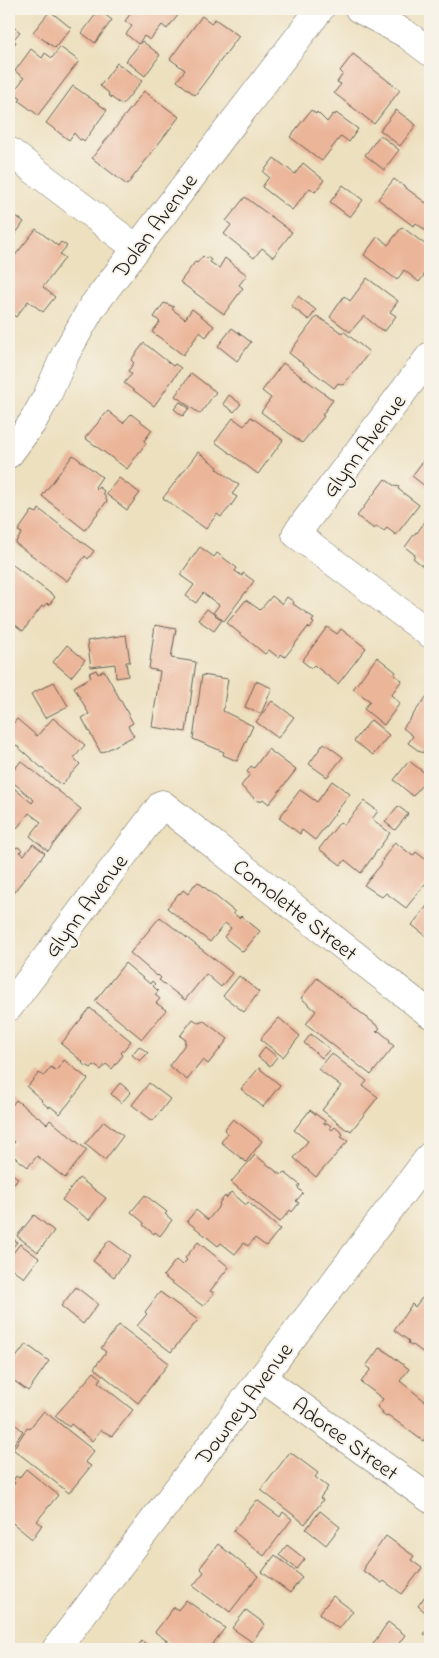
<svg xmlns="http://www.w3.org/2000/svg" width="439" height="1658" viewBox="0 0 439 1658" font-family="'Indie Flower',sans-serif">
	<rect width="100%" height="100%" fill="#f7f3e8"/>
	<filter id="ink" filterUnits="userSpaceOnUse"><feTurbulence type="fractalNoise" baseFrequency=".02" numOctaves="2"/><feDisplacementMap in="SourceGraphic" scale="10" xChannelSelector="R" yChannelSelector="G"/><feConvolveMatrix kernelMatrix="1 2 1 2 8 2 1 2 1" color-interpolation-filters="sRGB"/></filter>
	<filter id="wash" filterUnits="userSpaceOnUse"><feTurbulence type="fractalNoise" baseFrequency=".0096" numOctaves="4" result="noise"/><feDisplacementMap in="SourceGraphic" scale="20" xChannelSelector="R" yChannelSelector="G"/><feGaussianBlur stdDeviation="1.12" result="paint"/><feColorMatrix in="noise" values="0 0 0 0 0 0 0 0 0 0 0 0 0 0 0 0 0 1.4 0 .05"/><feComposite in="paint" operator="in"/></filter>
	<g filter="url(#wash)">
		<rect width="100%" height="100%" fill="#ede0bf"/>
		<g id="blocks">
			<g fill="#ebb599">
				<path d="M134,9H183L167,29L162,25L150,40L144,36L138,44L126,34L132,26L125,21Z"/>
				<path d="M99,10L112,20L95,43L82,33Z"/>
				<path d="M50,11L71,28L55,48L33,32Z"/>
				<path d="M202,16L211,23L215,19L239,36L195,95L177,81L185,70L170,59Z"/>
				<path d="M11,25L20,32L13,40L16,42L9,52V27Z"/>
				<path d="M142,41L160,55L145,76L126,61Z"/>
				<path d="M60,47L79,61L38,115L19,101L21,99L13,93L24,78L15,71L31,49L42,58L45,53L52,58Z"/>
				<path d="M353,54L400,90L374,124L334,93L341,84L337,82L343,74L340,71Z"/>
				<path d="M117,63L142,81L122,105L108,95L109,93L100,86Z"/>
				<path d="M73,86L107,110L84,141L82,139L80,140L74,133L69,140L46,123Z"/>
				<path d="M144,91L179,117L127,185L92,158Z"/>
				<path d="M311,110L316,114L317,112L327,122L333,114L335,115L336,113L358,129L349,142L341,136L322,161L290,137Z"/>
				<path d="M396,110L416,125L400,146L380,130Z"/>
				<path d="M380,135L399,150L384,170L365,155Z"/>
				<path d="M274,158L295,174L303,163L324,180L315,192L310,188L292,210L262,187L269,177L263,172Z"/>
				<path d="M394,179L426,203L430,197V234L416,223L413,226L378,199Z"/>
				<path d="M343,185L363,200L350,217L330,202Z"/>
				<path d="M245,197L292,232L273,257L262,248L254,258L224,234L231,225L226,221Z"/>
				<path d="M9,211L24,222L9,243Z"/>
				<path d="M402,227L430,248V272L427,276L425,274L419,282L404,270L397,280L364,255L378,236L388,245Z"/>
				<path d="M36,229L58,246L61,242L67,246L60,254L65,258L43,287L55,297L43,312L28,301L16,317L9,312V288L11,286L9,284V263Z"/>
				<path d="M203,256L206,259L207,257L211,260L210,262L219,268L225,258L247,275L239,285L243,288L224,314L180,282L195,262L197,263Z"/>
				<path d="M367,278L398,301L390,312L396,316L385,331L380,329L364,316L350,332L330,317L344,296L350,301Z"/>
				<path d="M298,296L316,310L309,320L291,306Z"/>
				<path d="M164,303L174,307L172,309L185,319L192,309L214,326L206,337L200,332L183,355L152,332L160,322L154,317Z"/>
				<path d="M317,316L342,333L343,331L368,351L369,353L343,385L338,383L334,388L289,353Z"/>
				<path d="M232,328L251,342L237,361L218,346Z"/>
				<path d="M144,343L173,366L175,364L181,368L154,406L124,383L132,374L128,371L134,363L131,360Z"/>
				<path d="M283,363L333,400L322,415L324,416L302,443L261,412L271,398L262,391Z"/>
				<path d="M191,373L216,392L200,414L175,396Z"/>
				<path d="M229,395L241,404L234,412L223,404Z"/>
				<path d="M180,402L189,408L183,416L174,409Z"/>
				<path d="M108,411L123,423L131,414L152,430L144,441L146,443L127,469L85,438Z"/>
				<path d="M251,417L283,440L258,474L215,442L233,418L244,426Z"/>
				<path d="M198,452L218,467L217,469L239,485L232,494L237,497L230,507L221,517L217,514L206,529L163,498Z"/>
				<path d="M73,455L102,477L95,487L97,489L99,487L104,491L103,492L107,501L85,530L42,496Z"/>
				<path d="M427,456L430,459V490L412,476Z"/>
				<path d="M119,478L140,493L127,510L106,494Z"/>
				<path d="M385,479L396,487L397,486L399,487L398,489L419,505L396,535L387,528L384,531L376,526L374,529L357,516Z"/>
				<path d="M39,509L94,551L88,559L85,556L67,581L15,543L22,533L18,531L32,511L37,513Z"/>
				<path d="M430,514V572L413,558L415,555L405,547L416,532L417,533Z"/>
				<path d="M200,547L214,557L217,553L237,568L235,571L242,576L243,573L254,581L224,621L213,613L219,605L203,593L196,603L186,596L194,585L180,575Z"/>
				<path d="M9,562L55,597L49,605L47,603L43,607L42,606L23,631L9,620Z"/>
				<path d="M272,596L282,604L287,597L294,602L293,604L314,618L312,622L314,623L310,629L308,627L285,657L281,654L279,658L269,650L265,654L227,623L246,600L260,610Z"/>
				<path d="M207,609L222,620L214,631L198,620Z"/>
				<path d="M155,625L176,629L171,658L196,662L186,732L152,727L160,671L149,669Z"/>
				<path d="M327,627L337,634L341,629L366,648L338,684L314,665L311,668L302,661Z"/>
				<path d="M126,635L130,662H126L128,676L116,678L115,664L91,667L87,641Z"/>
				<path d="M67,645L85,660L71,677L53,662Z"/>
				<path d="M377,657L396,672L394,675L402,680L391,695L400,703L384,725L364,709L370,701L353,689Z"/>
				<path d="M96,670L98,674L104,670L133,723L128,726L134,736L101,753L82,718L89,714L74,687L91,677L89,673Z"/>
				<path d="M202,675L228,679L223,711L253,726L237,761L223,755L224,752L193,739Z"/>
				<path d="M256,681L272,688L261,714L245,707Z"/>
				<path d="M54,682L68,706L45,718L31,694Z"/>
				<path d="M427,696L430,698V745L429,744L422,753L408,743L413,736L403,728Z"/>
				<path d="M272,701L294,717L278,738L256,722Z"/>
				<path d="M53,718L85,745L74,758L80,764L61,785L9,739V728L17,719L37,736Z"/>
				<path d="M371,720L389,735L373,755L354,741Z"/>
				<path d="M324,743L343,757L327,777L309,764Z"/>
				<path d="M268,749L296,770L269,804L263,799L261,801H257L241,786L250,774L247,772L251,766L254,768Z"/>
				<path d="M21,761L81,809L48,851L30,836L41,822L29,813L17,828L9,822V784L32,803L34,800L9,779V776Z"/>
				<path d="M409,761L429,776L413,796L394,780Z"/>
				<path d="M332,781L350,794L315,840L302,830L300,834L279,818L300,790L317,802Z"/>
				<path d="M364,801L378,811L372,819L390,833L361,873L345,860L341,865L319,849L340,822L344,825Z"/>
				<path d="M398,806L408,814L395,830L385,822Z"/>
				<path d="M395,842L413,856L416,852L430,863V878L406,908L386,893L382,897L364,885L381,865L383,860H382Z"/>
				<path d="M9,843L16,848L18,847L22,850L20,852L24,855L33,844L45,853L13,893L9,890Z"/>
				<path d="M198,882L235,912L233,913L239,918L241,916L260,931L243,952L224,937L231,928L225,923L210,942L167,908L179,893L180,894L183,890L188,894L194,885H195Z"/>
				<path d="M430,902V939L412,925Z"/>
				<path d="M160,917L232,973L221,987L206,974L185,1000L159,980L161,978L158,975L157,976L130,953Z"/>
				<path d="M125,963L150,984L152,981L155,984L153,986L158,991L155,995L160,999L156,1003L166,1010L142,1039L95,1001Z"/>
				<path d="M239,976L259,992L244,1012L223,996Z"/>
				<path d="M317,978L380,1028L376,1032L379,1031L390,1040L389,1042L394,1046L371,1075L306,1024L316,1011L301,998Z"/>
				<path d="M90,1008L131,1041L121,1053L123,1055L112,1069L106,1064L101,1070L94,1065L91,1068L86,1065L85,1066L82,1063L83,1062L61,1044Z"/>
				<path d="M279,1018L300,1036L283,1057L261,1040L262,1037Z"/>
				<path d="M193,1019L199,1023L204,1021L228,1039L208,1064L203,1060L187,1080L169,1066L186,1043L184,1042L186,1040L180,1036Z"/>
				<path d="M311,1034L330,1049L322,1058L304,1043Z"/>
				<path d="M139,1046L148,1053L140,1061L132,1055Z"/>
				<path d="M265,1047L277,1057L270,1066L258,1057Z"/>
				<path d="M331,1053L367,1081L363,1086L378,1097L351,1131L348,1129L347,1130L322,1110L341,1086L318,1069Z"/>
				<path d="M64,1060L88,1079L60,1114L50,1106L49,1108L41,1101L42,1100L27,1087L39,1073L44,1076L51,1067L56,1071Z"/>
				<path d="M259,1068L280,1085L263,1107L241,1089Z"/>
				<path d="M120,1083L131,1092L121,1103L111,1094Z"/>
				<path d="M149,1083L170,1099L153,1121L132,1105Z"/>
				<path d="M16,1100L47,1124L50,1120L87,1150L65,1178L37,1156L28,1167L9,1153V1149L15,1142L9,1137V1109Z"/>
				<path d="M310,1110L325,1121L323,1123L325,1124L327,1123L331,1126L330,1128L332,1130L335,1127L343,1134L341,1137L348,1141L316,1177L294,1158L308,1141L294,1130Z"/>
				<path d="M233,1119L262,1141L246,1162L221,1142L228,1133L224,1130Z"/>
				<path d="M104,1121L123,1136L105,1160L85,1144Z"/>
				<path d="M255,1155L281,1175L284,1172L300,1185L298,1188L303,1193L296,1201L299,1203L292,1212L290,1210L280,1222L231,1182Z"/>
				<path d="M9,1172L18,1178L9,1190Z"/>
				<path d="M79,1178L106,1198L89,1220L62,1200Z"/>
				<path d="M231,1192L246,1205L248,1202L280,1229L266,1246L255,1238L248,1246L244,1243L235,1254L221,1243L218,1246L187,1221L196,1210L208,1220L220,1205L219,1203L225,1196L226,1198Z"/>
				<path d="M145,1195L167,1212L165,1214L172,1220L160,1236L155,1232L154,1234L143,1225L144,1223L131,1212Z"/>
				<path d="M34,1215L54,1231L38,1252L17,1236Z"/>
				<path d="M9,1236L17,1242L9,1252Z"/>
				<path d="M109,1240L130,1256L114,1277L93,1261Z"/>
				<path d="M198,1242L229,1267L210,1291L214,1293L203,1306L163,1276L176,1260L182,1265L187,1260L185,1258Z"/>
				<path d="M20,1244L39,1258L24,1278L9,1266V1258Z"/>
				<path d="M76,1287L98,1304L83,1324L61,1306Z"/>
				<path d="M160,1292L198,1320L171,1352L137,1326L147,1314L145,1312Z"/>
				<path d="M426,1296L430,1299V1353L428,1356L413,1345L412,1346L408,1343L409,1341L394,1330L412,1304L415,1307L421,1299Z"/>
				<path d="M119,1325L169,1363L138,1403L94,1368L106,1352L101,1348Z"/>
				<path d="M26,1344L49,1361L28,1391L9,1377V1367Z"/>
				<path d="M380,1347L409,1369L400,1381L430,1405V1431L423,1441L388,1415L386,1417L382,1414L383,1412L377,1407L383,1399L361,1382L371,1369L366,1366Z"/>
				<path d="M94,1372L101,1378L98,1382L133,1410L112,1436L101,1430L92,1441L71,1424L69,1427L55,1416Z"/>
				<path d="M44,1411L94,1451L85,1462L91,1466L69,1493L13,1449L27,1428L29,1429Z"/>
				<path d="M9,1419L23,1431L9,1451Z"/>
				<path d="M290,1452L318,1473L315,1477L328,1487L320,1498L323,1500L305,1524L261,1490Z"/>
				<path d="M26,1469L58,1495L37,1521L42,1525L32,1539L9,1520V1491L15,1483L13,1481L16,1476L19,1478Z"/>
				<path d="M257,1500L280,1517L283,1512L292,1519L264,1556L233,1531Z"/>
				<path d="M320,1511L340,1527L326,1545L306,1529Z"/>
				<path d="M386,1536L414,1556L411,1560L422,1568L402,1594L384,1581L382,1583L363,1571L365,1568L364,1566Z"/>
				<path d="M218,1544L258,1576L230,1612L218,1603L217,1604L193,1586L204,1572L200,1568Z"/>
				<path d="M287,1545L305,1559L297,1569L279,1555Z"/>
				<path d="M275,1555L302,1577L290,1593L262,1572Z"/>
				<path d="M430,1589V1616L418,1606Z"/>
				<path d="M333,1596L353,1611L339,1629L319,1614Z"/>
				<path d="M186,1600L225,1628L209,1649H178L155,1632L174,1607L178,1610Z"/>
				<path d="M246,1610L265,1624L252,1642L232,1628Z"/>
				<path d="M388,1622L405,1635L395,1649H372L374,1645L373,1644Z"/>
				<path d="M430,1625V1638L424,1634Z"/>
				<path d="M142,1641L153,1649H135Z"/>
			</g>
		</g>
	</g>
	<g filter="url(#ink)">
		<use href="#blocks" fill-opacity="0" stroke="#656155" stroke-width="1"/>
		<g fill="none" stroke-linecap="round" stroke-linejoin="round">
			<g stroke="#656155" stroke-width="29">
				<g id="street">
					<path d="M359,9L406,34L430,52"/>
					<path d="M9,151L136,248"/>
					<path d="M430,356L296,534L430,634"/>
					<path d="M9,454L32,423L47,396L65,355L92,307L320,9"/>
					<path d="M9,1007L162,804L430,1014"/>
					<path d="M262,1378L430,1499"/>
				</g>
			</g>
			<g stroke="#656155" stroke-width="29">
				<path id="secondary" d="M56,1649L430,1156"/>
			</g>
			<use href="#street" stroke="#fff" stroke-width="28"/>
			<use href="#secondary" stroke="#fff" stroke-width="28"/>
		</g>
	</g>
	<g text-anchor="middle" stroke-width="4" stroke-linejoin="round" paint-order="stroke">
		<g font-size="22" fill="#1c1c1c" stroke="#f7f3e8">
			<text transform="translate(154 225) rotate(-53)" y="8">Dolan Avenue</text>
			<text transform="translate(363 445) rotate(-53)" y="8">Glynn Avenue</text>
			<text transform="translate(85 905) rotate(-53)" y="8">Glynn Avenue</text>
			<text transform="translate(296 909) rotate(38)" y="8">Comolette Street</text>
			<text transform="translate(243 1403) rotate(-53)" y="8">Downey Avenue</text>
			<text transform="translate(346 1438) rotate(36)" y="8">Adoree Street</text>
		</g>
	</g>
	<rect width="439" height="1658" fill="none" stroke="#f7f3e8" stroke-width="30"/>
</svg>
